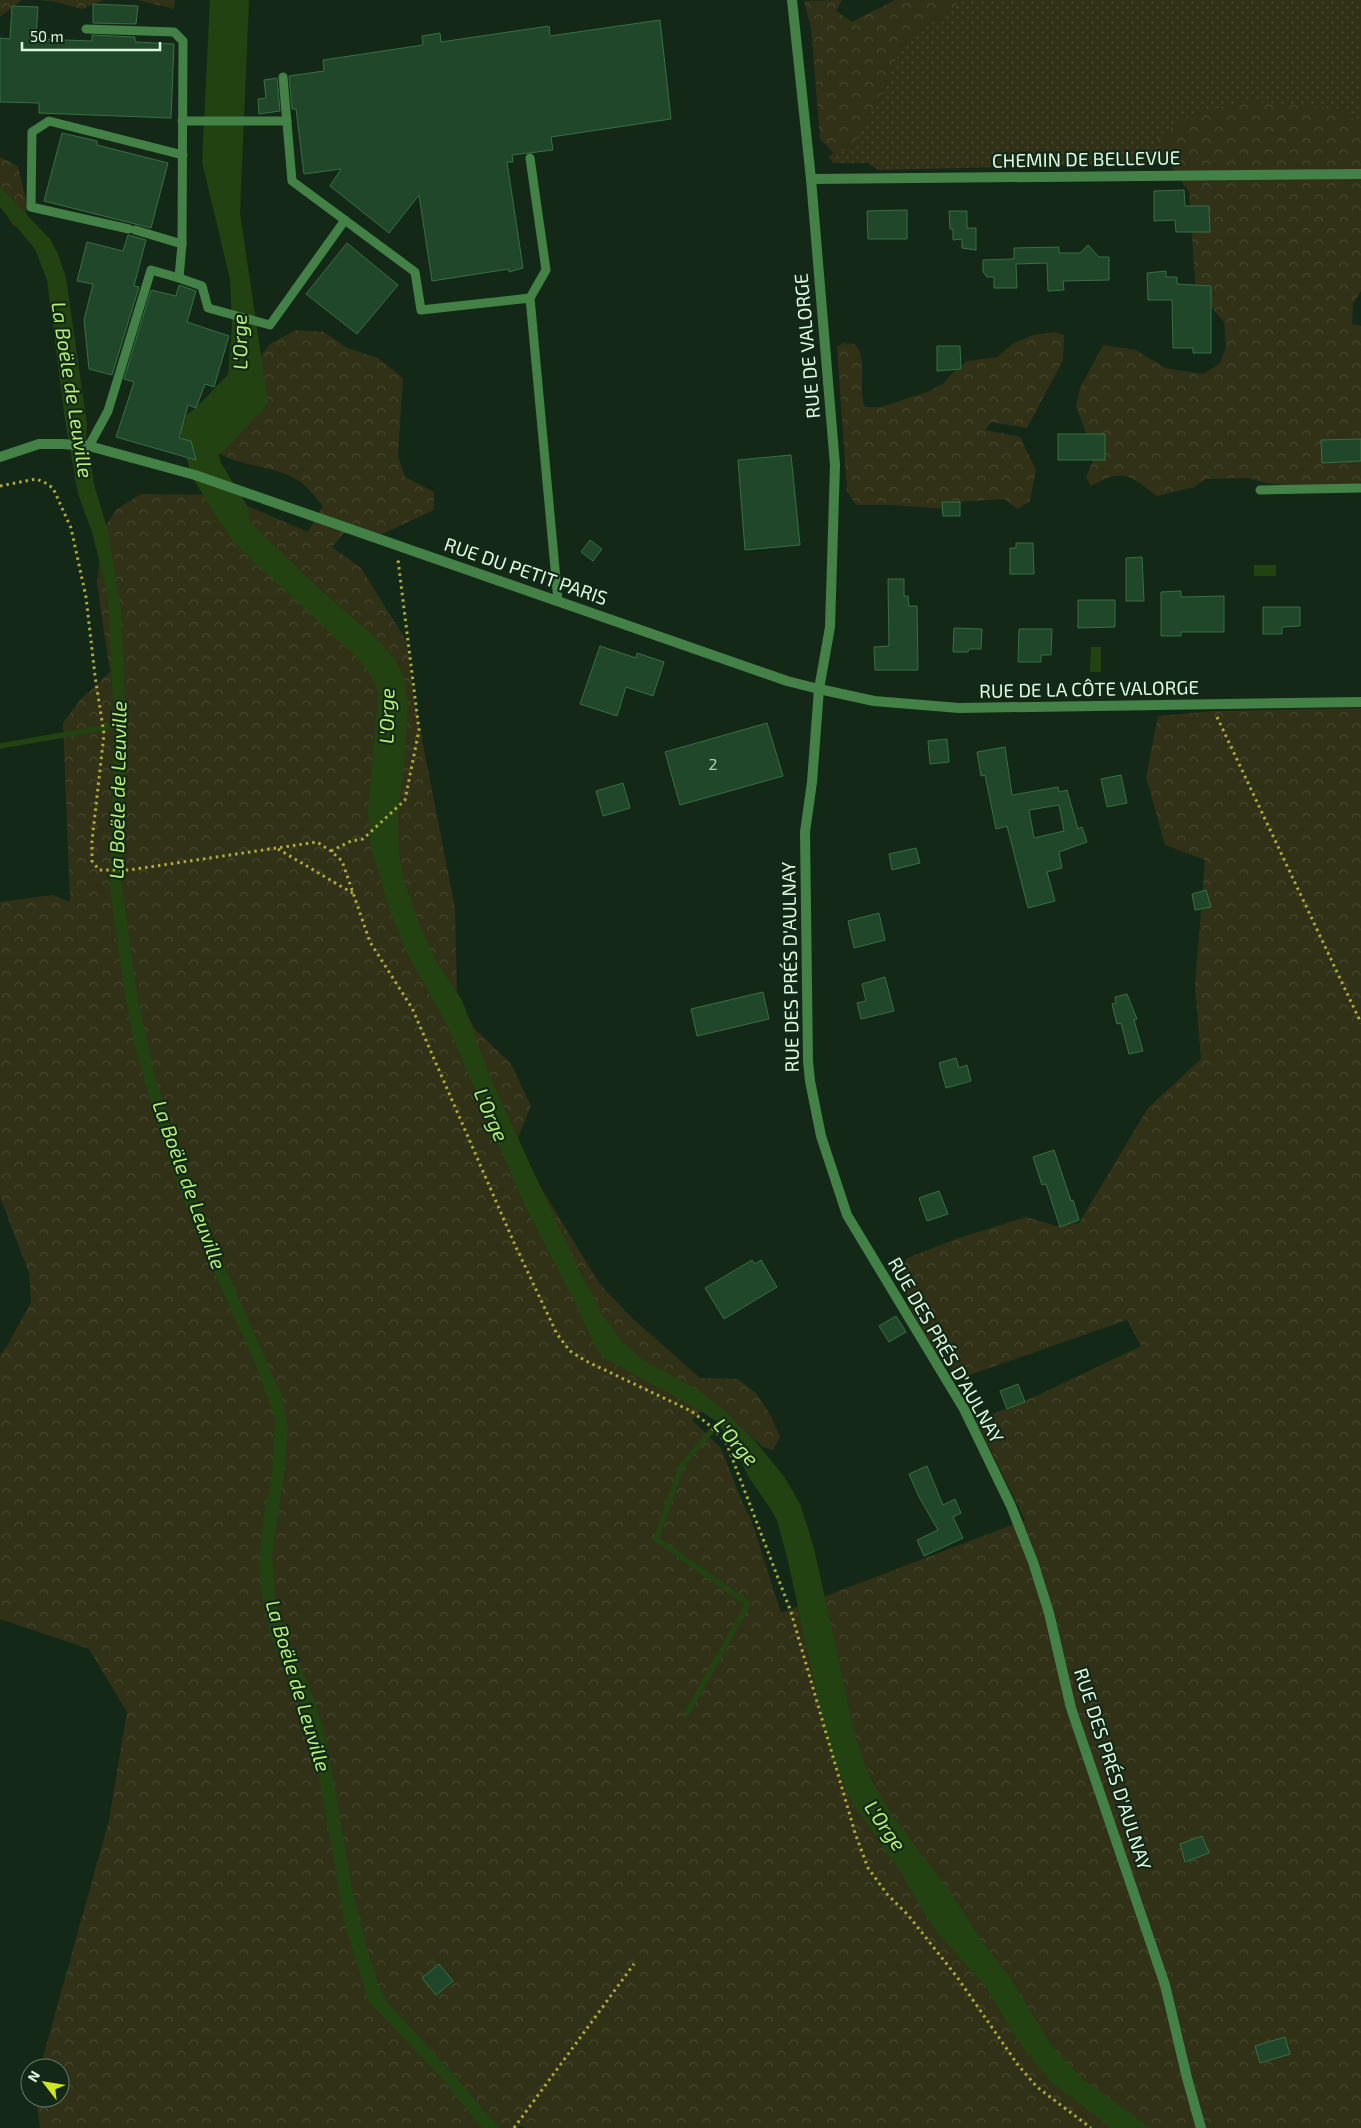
<svg xmlns="http://www.w3.org/2000/svg" width="1361" height="2128" viewBox="0 0 1361 2128" font-family="'Exo 2',sans-serif">
	<defs>
		<pattern id="grass-dots" width="8" height="8" patternUnits="userSpaceOnUse" patternTransform="scale(1.25)"><rect width="8" height="8" fill="#313117"/><path d="M2 2h.1M6 6h.1" fill="none" stroke="#45462d" stroke-width="1.8" stroke-linecap="round"/></pattern>
		<pattern id="forest-crowns" width="20" height="18" patternUnits="userSpaceOnUse" patternTransform="scale(1.25)"><rect width="20" height="18" fill="#313117"/><path d="M2 6a3 3 0 1 1 6 0M12 15a3 3 0 1 1 6 0" fill="none" stroke="#45462d"/></pattern>
	</defs>
	<rect width="100%" height="100%" fill="#132817"/>
	<path fill="url(#grass-dots)" d="M959,0H1361V125L1338,109L1157,145L1170,163L878,170L868,163H834L828,157L834,153L854,148L858,132L879,101L902,44L956,5Z"/>
	<g fill="url(#forest-crowns)">
		<path d="M0,0H22L0,17Z"/>
		<path d="M38,0H103L82,9L56,2Z"/>
		<path d="M138,0H175L174,9Z"/>
		<path d="M842,0L836,11L852,22L895,0H959L956,5L902,44L879,101L858,132L854,148L834,153L820,139L811,28L804,1Z"/>
		<path d="M1248,101L1338,109L1361,125V291L1353,304L1352,324L1361,326V481L1358,487H1308L1266,483L1248,478L1206,479L1194,487L1157,496C1130,476 1124,467 1091,486L1086,477L1095,457L1076,406L1080,388L1103,345L1136,350L1165,368L1204,374L1220,363L1226,347L1224,322L1212,308L1196,296L1189,192L1157,145L1159,136L1195,113Z"/>
		<path d="M0,157L18,166L27,205L25,227L13,226L0,203Z"/>
		<path d="M296,330L324,332L347,348L378,358L403,378L398,456L405,477L434,492V510L380,535L344,533L332,547L361,568L407,642L413,693L455,908L457,996L475,1029L511,1064L531,1106L515,1145L599,1283L610,1295L633,1319L700,1378L738,1379L756,1393L771,1416L780,1437L773,1450L763,1447L723,1412L703,1410L692,1420L721,1448L741,1499L752,1522L781,1613L1025,1520L976,1421L1034,1397L1141,1346L1127,1320L955,1380L948,1364L934,1351L907,1302L902,1266L907,1258L959,1238L1026,1217L1056,1226L1079,1223L1148,1108L1201,1059L1195,986L1205,860L1165,845L1146,777L1158,716L1213,711L1361,708V2128H525L521,2126L516,2128H40L36,2098H60V2068H40L109,1820L127,1712L89,1649L0,1619V1355L7,1346L31,1302L29,1273L0,1197V902L53,895L70,902L63,723L80,700L110,672L97,583L103,529L117,509L141,494L222,495L308,532L323,506C316,498 308,487 299,481C275,465 243,468 219,453L250,369L270,344Z"/>
		<path d="M1055,332L1064,335L1063,360L1027,428L991,422L985,430L1020,437L1036,470L1030,501L1018,509L1004,499L958,502L949,509L889,505H856L847,491L837,347L843,343L855,344C869,361 857,387 865,407H881L927,392L944,383L953,372L967,361L998,357L1012,344L1033,335Z"/>
	</g>
	<g fill="#224311">
		<path d="M210,0H249L240,213L268,403L224,451L212,458V468L203,459L198,457L196,460L185,416C202,405 213,388 228,375L232,327L230,279L202,162Z"/>
		<path d="M0,187L50,239L58,254L66,278L87,424L86,439L95,488L108,531L121,611L126,729L121,880L137,995L154,1072L176,1144L210,1233L281,1394L288,1427L284,1474L272,1555L275,1597L283,1626L307,1681L322,1724L329,1755L352,1888L366,1945L378,1984L387,2002L453,2074L499,2128H482L437,2073L369,2002L345,1925L315,1755L298,1698L284,1670L269,1632L260,1582V1553L265,1509L272,1478L275,1419L257,1368L199,1238L176,1181L154,1115L134,1042L123,984L110,887L114,725L108,595L92,532L78,494L65,420L47,280L35,249L0,207Z"/>
		<path d="M203,474L223,488L235,505L259,531L315,585L379,641L396,661L404,678L408,707L404,763L398,815L399,855L404,880L419,924L437,963L462,1000L490,1077L579,1271L603,1316L622,1342L643,1360L698,1390L724,1410L756,1442L785,1478L800,1504L814,1548L855,1736L867,1771L874,1785L894,1818L952,1895L987,1949L1009,1976L1053,2048L1084,2080L1150,2128H1112L1051,2082L1017,2040L986,1987L936,1931L903,1878L906,1880L852,1802L834,1763L824,1727L788,1561L777,1520L770,1508L748,1476L733,1444L716,1421L693,1406L607,1360L597,1350L574,1301L525,1206L452,1036L440,1012L406,952L389,908L370,843L368,813L378,693L368,670L351,652L234,543L215,511Z"/>
		<rect x="1254" y="565" width="22" height="11"/>
		<path d="M1091,647H1101V672H1090Z"/>
	</g>
	<g fill="none" stroke-linecap="round" stroke-linejoin="round">
		<g stroke="#224311" stroke-width="5.5">
			<path d="M0,746L120,725"/>
			<path d="M687,1713L748,1604L656,1539L682,1465L721,1420"/>
		</g>
		<path stroke="#224311" stroke-width="32" d="M208,422L196,431L206,469L233,513"/>
	</g>
	<g fill="#21472a" stroke="#367043" fill-rule="evenodd">
		<path d="M93,4L138,6L136,24L93,23Z"/>
		<path d="M12,6L38,7L36,39L92,41V35L135,37V42L174,44L171,118L39,113V103L0,102V38L10,39Z"/>
		<path d="M660,20L671,119L551,137L553,150L512,155L513,162H507L523,268L509,272V269L432,281L419,195L389,233L330,186L341,169L304,174L296,109H292L289,76L324,71L323,60L423,45L422,36L440,33L441,42L549,26L550,36Z"/>
		<path d="M277,78L280,111L259,114L258,99L266,98L264,80Z"/>
		<path d="M62,133L97,141V145L168,163L151,228L44,201Z"/>
		<path d="M1184,190L1185,206H1209L1210,232H1176L1175,220L1154,221V191Z"/>
		<path d="M907,210V239H868L867,211Z"/>
		<path d="M949,211H967V228H976V250L962,248V239L953,240V229H950Z"/>
		<path d="M128,235L146,240L134,286L139,287L112,375L89,369L84,320L93,284L77,281L87,242L123,251Z"/>
		<path d="M347,243L398,285L357,334L306,294Z"/>
		<path d="M1088,245L1099,257H1109V280L1063,281L1064,290L1048,291L1047,263L1016,264L1017,288H994V277H987L983,272V260L1014,259V248L1059,247V253H1080Z"/>
		<path d="M1166,271V277H1177V284L1211,286V353H1193V348H1173L1172,300H1148L1147,273Z"/>
		<path d="M179,285L196,291L187,322L229,336L214,387L205,384L196,408L188,405L179,438L191,441L196,460L116,437L134,382L124,379L151,290L176,296Z"/>
		<path d="M937,346H960L961,369L937,371Z"/>
		<rect x="1058" y="434" width="47" height="26"/>
		<path d="M1361,439V461L1322,463L1321,440Z"/>
		<path d="M791,455L800,545L745,550L738,460Z"/>
		<path d="M942,502H960V516H943Z"/>
		<path d="M590,540L602,549L593,561L581,552Z"/>
		<path d="M1016,543H1033L1034,574H1010V548H1016Z"/>
		<path d="M1142,557L1144,601H1126V558Z"/>
		<path d="M888,579H904V596H908L909,606H917L918,670H875L874,647L889,646Z"/>
		<path d="M1181,591V597L1224,596V632H1181V636H1161V592Z"/>
		<path d="M1078,600H1115V627L1078,628Z"/>
		<path d="M1263,607H1300V626L1282,627V634H1263Z"/>
		<path d="M954,628L982,629L981,649H969L968,652H953Z"/>
		<path d="M1019,629H1052L1051,655H1041V662H1018Z"/>
		<path d="M600,646L636,658L637,653L664,662L653,696L626,687L617,716L580,704Z"/>
		<path d="M767,723L783,776L680,805L665,752Z"/>
		<path d="M947,739L949,762L930,764L928,741Z"/>
		<path d="M1005,747L1012,795L1058,787L1059,792L1067,790L1078,829L1082,827L1087,842L1059,852L1062,868L1047,872L1055,901L1028,908L1007,826L996,829L985,775L981,776L977,752ZM1059,805L1064,831L1034,838L1029,810Z"/>
		<path d="M1121,775L1127,803L1107,807L1101,779Z"/>
		<path d="M623,783L630,808L603,816L596,791Z"/>
		<path d="M916,848L920,863L892,870L889,854Z"/>
		<path d="M1206,890L1211,907L1195,910L1192,894Z"/>
		<path d="M879,913L885,940L854,948L848,921Z"/>
		<path d="M885,977L894,1011L861,1019L857,1003L866,1001L862,984Z"/>
		<path d="M763,992L769,1019L697,1036L691,1009Z"/>
		<path d="M1127,994L1137,1019L1134,1020L1143,1051L1129,1054L1121,1023L1117,1024L1112,1004L1116,1003L1115,997Z"/>
		<path d="M956,1058L959,1068L967,1065L971,1081L946,1088L939,1063Z"/>
		<path d="M1054,1150L1071,1201L1073,1200L1079,1220L1060,1227L1046,1184L1042,1185L1033,1157Z"/>
		<path d="M939,1191L948,1214L927,1221L919,1198Z"/>
		<path d="M752,1260L755,1264L761,1260L777,1287L724,1319L705,1288Z"/>
		<path d="M896,1316L906,1332L889,1342L879,1326Z"/>
		<path d="M1018,1384L1025,1402L1007,1409L1000,1391Z"/>
		<path d="M927,1466L943,1505L955,1499L961,1513L953,1517L963,1538L924,1556L917,1540L938,1530L919,1497L909,1474Z"/>
		<path d="M1202,1836L1209,1853L1185,1862L1180,1844Z"/>
		<path d="M439,1964L453,1981L436,1995L422,1978Z"/>
		<path d="M1285,2037L1290,2054L1260,2063L1255,2046Z"/>
	</g>
	<g fill="none" stroke-linecap="round" stroke-linejoin="round">
		<g stroke="#afab3e" stroke-width="3" stroke-dasharray="2.5 4" stroke-linecap="butt">
			<path d="M0,486L36,479L44,482L53,488L71,528L86,597L95,676L104,734L92,841V861L99,870H129L317,842L331,851L342,861L370,942L412,1008L515,1245L557,1334L570,1351L586,1361L691,1411L707,1423L726,1442L791,1612L855,1833L868,1868L887,1894L908,1915L957,1977L1018,2065L1037,2087L1091,2128"/>
			<path d="M1217,717L1361,1023"/>
			<path d="M278,849L354,894"/>
			<path d="M331,851L351,841L363,839L405,800L419,730L398,560"/>
			<path d="M514,2128L634,1964"/>
		</g>
		<g stroke="#438147" stroke-width="9">
			<path d="M86,29L174,32L183,41L182,244L179,278L202,286L208,308L270,325L345,220"/>
			<path d="M283,77L292,181L415,272L421,310L530,298L558,601"/>
			<path d="M182,121H287"/>
			<path d="M129,229L31,207L32,132L49,121L183,155"/>
			<path d="M135,230L182,244"/>
			<path d="M530,298L546,270L530,158"/>
			<path d="M89,446L108,411L151,270L179,278"/>
			<path d="M1260,490L1361,488"/>
		</g>
		<g stroke="#438147" stroke-width="10">
			<path d="M811,179L1361,174"/>
			<path d="M1201,2128L1187,2078L1165,1985L1071,1708L1049,1613L1033,1562L1011,1506L964,1409L847,1215L821,1136L810,1081L808,1061L805,832L812,782L819,689L874,701L959,708L1361,702"/>
		</g>
		<path stroke="#438147" stroke-width="10" d="M0,457L39,444H62L89,446L195,475L787,681L819,689L830,627L835,465L811,179L792,0"/>
	</g>
	<g text-anchor="middle" stroke-width="4.5" stroke-linejoin="round" paint-order="stroke">
		<g font-size="16" fill="#aeceb4">
			<text x="713" y="770">2</text>
		</g>
		<g font-size="19" fill="#ddfbe2" stroke="#132817">
			<text transform="translate(1086 159) rotate(-1)" y="7">CHEMIN DE BELLEVUE</text>
			<text transform="translate(807 346) rotate(-95)" y="7">RUE DE VALORGE</text>
			<text transform="translate(526 571) rotate(19)" y="7">RUE DU PETIT PARIS</text>
			<text transform="translate(1089 689) rotate(-1)" y="7">RUE DE LA CÔTE VALORGE</text>
			<text transform="translate(790 967) rotate(-91)" y="7">RUE DES PRÉS D'AULNAY</text>
			<text transform="translate(946 1350) rotate(60)" y="7">RUE DES PRÉS D'AULNAY</text>
			<text transform="translate(1113 1769) rotate(72)" y="7">RUE DES PRÉS D'AULNAY</text>
		</g>
		<g font-size="20" font-style="italic" fill="#b5f077" stroke="#132817">
			<text transform="translate(240 342) rotate(-91)" y="7">L'Orge</text>
			<text transform="translate(72 390) rotate(81)" y="7">La Boële de Leuville</text>
			<text transform="translate(387 716) rotate(-89)" y="7">L'Orge</text>
			<text transform="translate(118 790) rotate(-89)" y="7">La Boële de Leuville</text>
			<text transform="translate(491 1115) rotate(66)" y="7">L'Orge</text>
			<text transform="translate(189 1185) rotate(70)" y="7">La Boële de Leuville</text>
			<text transform="translate(736 1442) rotate(48)" y="7">L'Orge</text>
			<text transform="translate(298 1686) rotate(73)" y="7">La Boële de Leuville</text>
			<text transform="translate(885 1826) rotate(55)" y="7">L'Orge</text>
		</g>
	</g>
	<g transform="translate(45 2083) rotate(301)"><circle r="24" fill="#132817" stroke="#647c68"/>
	<path d="M0-4L9 19L0 12L-9 19Z" fill="#cde61e"/>
	<text y="-8" font-size="14" font-weight="bold" text-anchor="middle" fill="#ddfbe2">N</text>
	</g>
	<path d="M22 42v8h138v-8" fill="none" stroke="#ddfbe2" stroke-width="2.5"/>
	<text x="30" y="42" font-size="15" fill="#ddfbe2" stroke="#132817" stroke-width="4" paint-order="stroke">50 m</text>
</svg>
